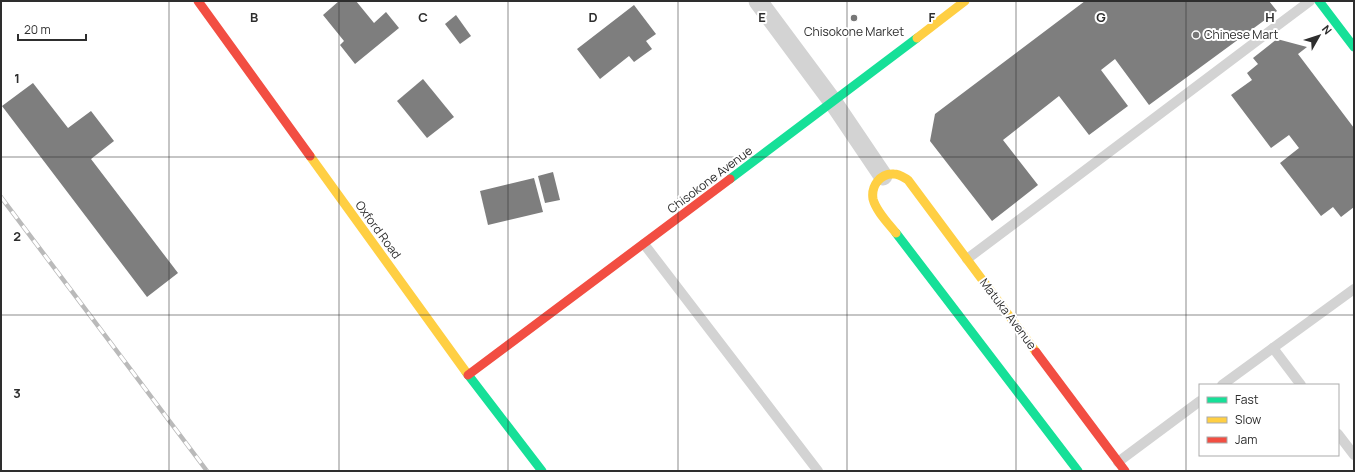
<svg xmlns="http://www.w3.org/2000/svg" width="1355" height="472" viewBox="0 0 1355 472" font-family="Manrope,sans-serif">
	<rect width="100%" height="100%" fill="#fff"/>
	<g fill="#7e7e7e">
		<path d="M339,1H356L374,23L386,12L399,28L355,64L340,45L344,41L323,15Z"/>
		<path d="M1085,1H1269L1277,11L1149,105L1115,59L1101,70L1128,106L1089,135L1059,96L1003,140L1038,185L992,221L930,141L935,114Z"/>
		<path d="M634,5L656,34L646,41L652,49L634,62L629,56L600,79L577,49Z"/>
		<path d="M456,15L471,36L460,44L445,24Z"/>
		<path d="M1277,39L1307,47L1298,54L1354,128V207L1341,217L1333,207L1321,216L1280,163L1299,148L1289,135L1271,148L1231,95L1252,80L1247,73L1258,64L1253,58Z"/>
		<path d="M423,79L454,117L427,138L397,101Z"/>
		<path d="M33,83L68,128L91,111L114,141L91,159L178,273L147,297L2,106Z"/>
		<path d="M553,172L560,200L545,203L538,176Z"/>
		<path d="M534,178L543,212L488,225L480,191Z"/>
	</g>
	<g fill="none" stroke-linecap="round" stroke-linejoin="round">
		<g stroke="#d3d3d3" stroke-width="10">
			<path d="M644,244L818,471"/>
			<path d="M967,259L1310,1"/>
			<path d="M1273,348L1301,385"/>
			<path d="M1222,385L1354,289"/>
			<path d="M1338,434L1354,455"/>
			<path d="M1118,462L1200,401"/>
		</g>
		<path stroke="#d3d3d3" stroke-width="19" d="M758,1L833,102L883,176"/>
		<g stroke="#16e098" stroke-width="9">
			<path d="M1319,1L1354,47"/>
			<path d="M730,179L917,38"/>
			<path d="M896,233L1078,471"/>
			<path d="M466,372L542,471"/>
		</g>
		<g stroke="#ffcf43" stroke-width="9">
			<path d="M917,38L965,1"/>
			<path d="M310,156L466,372"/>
			<path d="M896,233C888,223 876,211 873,199C871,186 880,173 894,174C899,174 903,177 908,180L1036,352"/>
		</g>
		<g stroke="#f24e42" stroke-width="9">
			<path d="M198,1L310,156"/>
			<path d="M1036,352L1125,471"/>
			<path d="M468,375L730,179"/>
		</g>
		<g stroke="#bababa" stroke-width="4.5">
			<path id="rail" d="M1,197L207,471"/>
		</g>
		<use href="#rail" stroke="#fff" stroke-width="3" stroke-dasharray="9" stroke-linecap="butt"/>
	</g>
	<path fill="none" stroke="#2e2e2e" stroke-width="1" stroke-opacity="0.55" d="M169,1V471M339,1V471M508,1V471M678,1V471M847,1V471M1016,1V471M1186,1V471M1,157H1354M1,315H1354"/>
	<g fill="#777" stroke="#fff" stroke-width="1.5">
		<circle cx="854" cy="18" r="4"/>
		<circle cx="1196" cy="35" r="4"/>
	</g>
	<g text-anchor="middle" stroke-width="4" stroke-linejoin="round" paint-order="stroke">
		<g font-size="12" fill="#2e2e2e" stroke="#fff">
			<text x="854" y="36">Chisokone Market</text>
			<text x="1204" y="39" text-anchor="start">Chinese Mart</text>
		</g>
		<g font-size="12" fill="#2e2e2e" stroke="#fff">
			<text transform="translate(710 180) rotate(-37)" y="4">Chisokone Avenue</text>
			<text transform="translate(378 230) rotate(54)" y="4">Oxford Road</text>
			<text transform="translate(1008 314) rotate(53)" y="4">Matuka Avenue</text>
		</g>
	</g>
	<g font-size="13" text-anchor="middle" font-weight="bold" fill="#2e2e2e" stroke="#fff" stroke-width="4" stroke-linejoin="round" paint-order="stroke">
		<text x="254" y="22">B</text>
		<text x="423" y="22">C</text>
		<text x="593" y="22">D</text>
		<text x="762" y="22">E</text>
		<text x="932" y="22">F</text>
		<text x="1101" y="22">G</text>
		<text x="1270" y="22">H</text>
		<text x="17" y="83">1</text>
		<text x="17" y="241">2</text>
		<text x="17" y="398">3</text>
	</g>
	<rect width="1355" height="472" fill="none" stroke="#2e2e2e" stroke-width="4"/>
	<rect x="1199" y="384" width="140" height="72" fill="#ffffff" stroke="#ababab"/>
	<rect x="1207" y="397" width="20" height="6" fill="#16e098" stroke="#ababab"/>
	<text x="1235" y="404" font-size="12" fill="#2e2e2e">Fast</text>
	<rect x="1207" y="417" width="20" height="6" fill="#ffcf43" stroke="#ababab"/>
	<text x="1235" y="424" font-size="12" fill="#2e2e2e">Slow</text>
	<rect x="1207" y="437" width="20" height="6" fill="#f24e42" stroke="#ababab"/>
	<text x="1235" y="444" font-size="12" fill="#2e2e2e">Jam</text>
	<g transform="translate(1319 36) rotate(51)" stroke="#ffffff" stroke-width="3" paint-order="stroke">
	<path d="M0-3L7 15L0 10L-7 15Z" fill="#2e2e2e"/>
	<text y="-6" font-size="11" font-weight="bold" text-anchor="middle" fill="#2e2e2e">N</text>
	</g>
	<path d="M18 34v6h68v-6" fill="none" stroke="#2e2e2e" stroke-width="2"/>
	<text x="24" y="34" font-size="12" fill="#2e2e2e" stroke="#ffffff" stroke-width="3" paint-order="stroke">20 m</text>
</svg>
